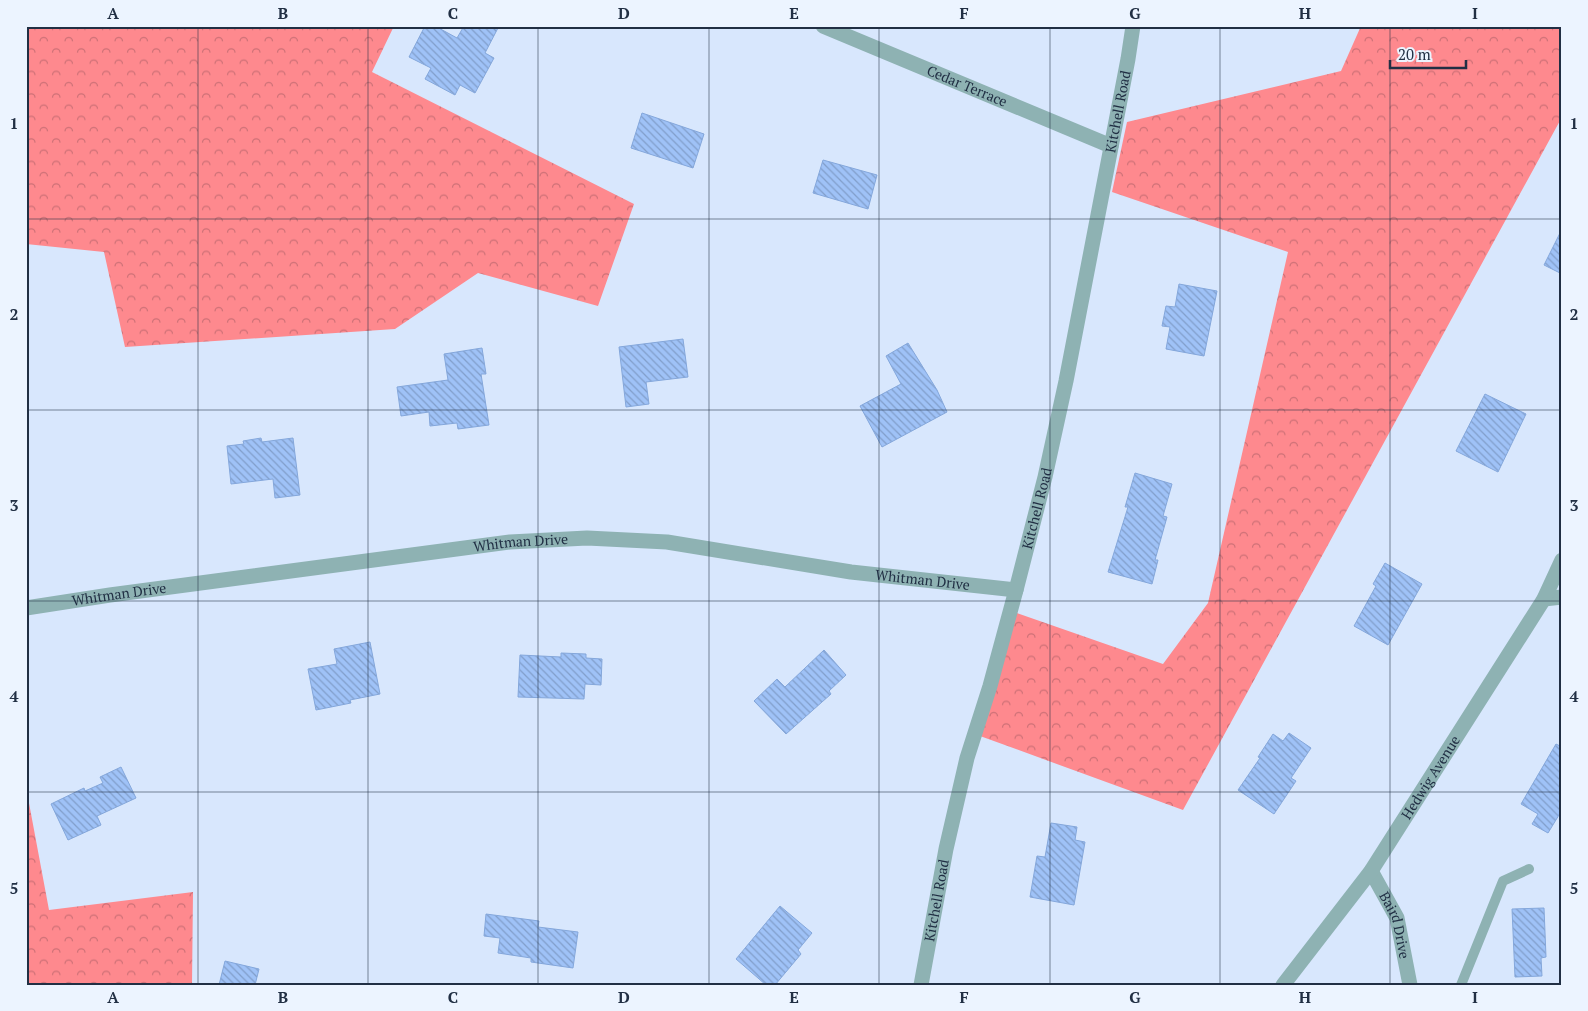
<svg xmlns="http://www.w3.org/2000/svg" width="1588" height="1011" viewBox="0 0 1588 1011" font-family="'PT Serif',serif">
	<defs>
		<pattern id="forest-crowns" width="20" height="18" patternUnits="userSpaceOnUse" patternTransform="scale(1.25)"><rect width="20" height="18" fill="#fe898e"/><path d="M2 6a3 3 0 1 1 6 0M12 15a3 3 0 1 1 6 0" fill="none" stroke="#cd7076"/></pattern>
		<pattern id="building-back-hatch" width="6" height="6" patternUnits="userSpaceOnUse" patternTransform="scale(1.25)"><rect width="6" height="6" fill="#9fc2f7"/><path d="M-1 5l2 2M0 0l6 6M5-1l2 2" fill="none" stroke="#819eca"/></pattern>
	</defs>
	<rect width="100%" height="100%" fill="#d8e7fd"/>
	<g fill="url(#forest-crowns)">
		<path d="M26,26H394L372,72L634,204L598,306L478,273L395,329L125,347L104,252L26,244Z"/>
		<path d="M1361,26H1562V117L1183,810L980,736L1014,612L1163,664L1208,603L1288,252L1112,192L1127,122L1341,71Z"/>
		<path d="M26,787L49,910L193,892L192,985H26Z"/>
	</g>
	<g fill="url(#building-back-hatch)" stroke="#84a7db">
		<path d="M425,26H435L457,38L464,26H499L485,53L494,58L475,93L460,85L455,95L425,79L431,68L409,57Z"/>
		<path d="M642,113L704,134L693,168L631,148Z"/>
		<path d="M823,160L877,175L868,209L813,193Z"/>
		<path d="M1562,229V274L1544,265Z"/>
		<path d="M1179,284L1217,291L1204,356L1166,349L1170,327L1162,326L1166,306L1175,307Z"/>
		<path d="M683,339L688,377L646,382L649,404L626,407L619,347Z"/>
		<path d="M908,343L937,390L947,412L882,447L860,406L901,384L886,356Z"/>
		<path d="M482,348L486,374H481L489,425L458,429L457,423L430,426L429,412L401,416L397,387L448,380L444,354Z"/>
		<path d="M1485,394L1526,414L1498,472L1456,451Z"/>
		<path d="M261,438L262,442L293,438L300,495L275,498L273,479L231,484L227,446L244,444L243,441Z"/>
		<path d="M1135,473L1172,484L1163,516L1167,517L1155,560H1158L1152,584L1108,572L1128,507H1125Z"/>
		<path d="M1385,563L1422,584L1388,645L1354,626L1376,586L1373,584Z"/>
		<path d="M370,642L380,694L350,700L351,703L316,710L308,669L337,664L334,649Z"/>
		<path d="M824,650L846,675L829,691L831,694L786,734L754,701L777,679L785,687Z"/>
		<path d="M561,653L586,654V658L602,659L601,685L585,684L584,699L518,697L520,655L561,657Z"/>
		<path d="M1289,733L1311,748L1291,778L1296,781L1274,814L1238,790L1260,758L1258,757L1273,734L1283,741Z"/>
		<path d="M1556,744L1562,747V810L1548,833L1532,824L1538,814L1521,804Z"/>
		<path d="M121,767L136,798L97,816L101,825L68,840L51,804L84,788L85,791L103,783L100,777Z"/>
		<path d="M1051,823L1077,827L1075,840L1085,842L1074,905L1030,897L1037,856L1045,857Z"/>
		<path d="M780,906L812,933L798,950L801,954L775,985H766L736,959Z"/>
		<path d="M1544,908L1546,957L1541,958L1542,976L1515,977L1512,909Z"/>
		<path d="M486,914L539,921L538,927L578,932L573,968L531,962V958L498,953L500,938L484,936Z"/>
		<path d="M225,961L259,969L255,985H219Z"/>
	</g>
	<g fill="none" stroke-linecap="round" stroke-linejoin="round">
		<path stroke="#8eb2b3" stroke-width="10" d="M1461,985L1503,881L1529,869"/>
		<g stroke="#8eb2b3" stroke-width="15">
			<path id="s1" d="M823,26L1111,146"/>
			<path d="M1544,599L1562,597"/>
			<path id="s2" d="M26,608L110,595L510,542L587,538L667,542L851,572L1016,590"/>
			<path id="s3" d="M1371,871L1397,918L1410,985"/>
			<path id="s4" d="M921,985L946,849L967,758L990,686L1016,590L1045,477L1066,381L1128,59L1133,26"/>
			<path id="s5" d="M1283,985L1371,871L1544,599L1562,560"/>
		</g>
	</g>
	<path fill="none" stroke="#212f44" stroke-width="1" stroke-opacity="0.55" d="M198,26V985M368,26V985M538,26V985M709,26V985M879,26V985M1050,26V985M1220,26V985M1390,26V985M26,219H1562M26,410H1562M26,601H1562M26,792H1562"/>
	<g text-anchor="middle" stroke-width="4" stroke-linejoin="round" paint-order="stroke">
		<g font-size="14" fill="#212f44" stroke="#ecf4ff">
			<text dy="5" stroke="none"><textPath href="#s1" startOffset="156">Cedar Terrace</textPath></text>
			<text dy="5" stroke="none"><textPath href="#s4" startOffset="896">Kitchell Road</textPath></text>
			<text dy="5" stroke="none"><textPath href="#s4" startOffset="491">Kitchell Road</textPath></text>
			<text dy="5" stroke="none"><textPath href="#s2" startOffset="499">Whitman Drive</textPath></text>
			<text dy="5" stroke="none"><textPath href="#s2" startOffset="904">Whitman Drive</textPath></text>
			<text dy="5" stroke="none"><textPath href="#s2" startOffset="94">Whitman Drive</textPath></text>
			<text dy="5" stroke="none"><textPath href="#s5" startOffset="255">Hedwig Avenue</textPath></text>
			<text dy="5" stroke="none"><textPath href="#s4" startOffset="86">Kitchell Road</textPath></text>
			<text dy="5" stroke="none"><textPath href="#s3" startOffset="60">Baird Drive</textPath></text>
		</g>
	</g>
	<rect width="1588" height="1011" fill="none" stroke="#ecf4ff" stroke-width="55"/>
	<path d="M1390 60v8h76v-8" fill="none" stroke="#212f44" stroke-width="2.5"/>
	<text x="1398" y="60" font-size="15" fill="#212f44" stroke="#ecf4ff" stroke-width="4" paint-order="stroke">20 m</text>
	<rect x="28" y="28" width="1532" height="956" fill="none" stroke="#212f44" stroke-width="2"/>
	<g font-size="16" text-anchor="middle" font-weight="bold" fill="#212f44">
		<text x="113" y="19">A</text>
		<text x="283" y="19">B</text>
		<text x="453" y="19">C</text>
		<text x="624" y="19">D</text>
		<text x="794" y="19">E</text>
		<text x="964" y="19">F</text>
		<text x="1135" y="19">G</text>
		<text x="1305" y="19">H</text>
		<text x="1475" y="19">I</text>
		<text x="14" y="129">1</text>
		<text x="1574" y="129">1</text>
		<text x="14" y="320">2</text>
		<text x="1574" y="320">2</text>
		<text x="14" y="511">3</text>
		<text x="1574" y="511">3</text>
		<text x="14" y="702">4</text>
		<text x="1574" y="702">4</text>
		<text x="14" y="894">5</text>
		<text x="1574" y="894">5</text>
		<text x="113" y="1003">A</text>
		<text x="283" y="1003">B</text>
		<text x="453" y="1003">C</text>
		<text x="624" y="1003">D</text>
		<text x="794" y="1003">E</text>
		<text x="964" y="1003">F</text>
		<text x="1135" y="1003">G</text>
		<text x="1305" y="1003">H</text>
		<text x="1475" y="1003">I</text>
	</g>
</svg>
